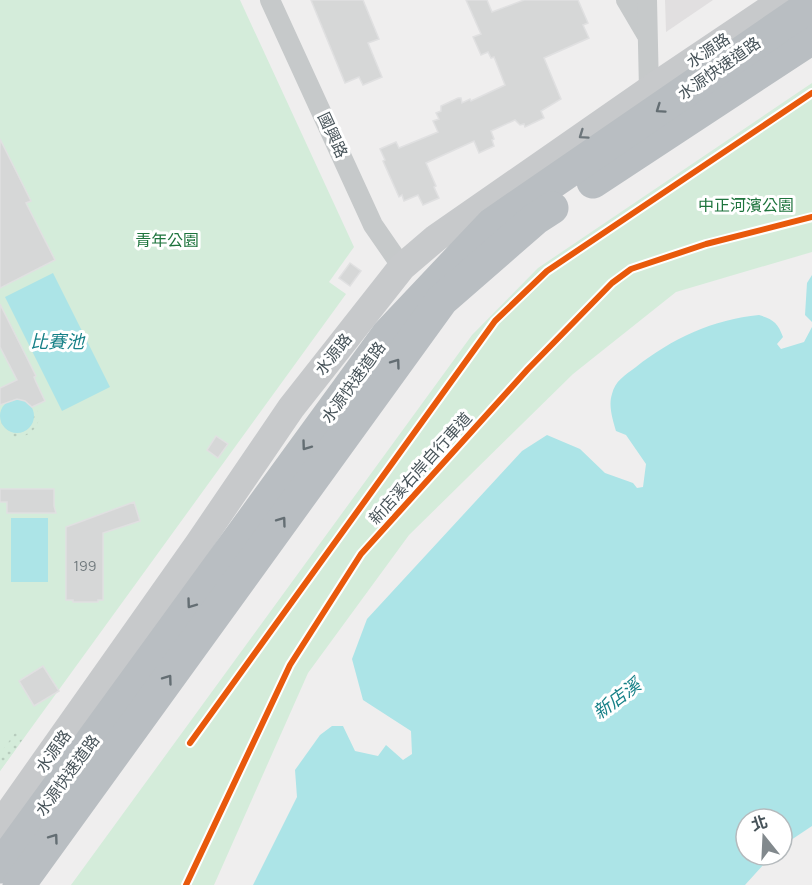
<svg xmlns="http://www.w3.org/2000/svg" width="812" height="885" viewBox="0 0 812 885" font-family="Manrope,'Noto Sans TC',sans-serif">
	<defs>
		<pattern id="garden-dots" width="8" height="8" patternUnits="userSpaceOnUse" patternTransform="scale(1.5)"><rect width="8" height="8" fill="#d4ecda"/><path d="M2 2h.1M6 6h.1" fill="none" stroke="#b7ccbd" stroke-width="1.8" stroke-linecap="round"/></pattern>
	</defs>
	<rect width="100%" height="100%" fill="#efeeee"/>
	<path fill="#e1dfe0" d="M665,0H713L666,32Z"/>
	<g fill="#d4ecda">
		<path d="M0,0H240L354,247L329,282L346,294L0,771Z"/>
		<path d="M812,83V252L676,292L573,374L409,535L308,673L214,885H71L472,335L538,268Z"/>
	</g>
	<g fill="url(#garden-dots)">
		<path d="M36,404L39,420C33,438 14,443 0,429L1,411C0,425 9,435 24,431L34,415L31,407Z"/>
		<path d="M17,730L25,736L0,771V754Z"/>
	</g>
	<g fill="#ace4e7">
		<path d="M53,273L110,387L62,411L5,297Z"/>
		<path d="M812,275V322L805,315L807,283Z"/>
		<path d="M759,315C773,319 778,323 783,337L777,344L781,349L804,342L812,327V826L782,846V819H746V855H772L745,885H253L297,797L295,770L320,735L332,726H343L355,751L378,756L386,745L403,760L412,754L411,731L363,700L352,659L367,619L522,451L547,435L580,449L605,473L633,483L637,488L643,487L646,464L626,435L616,431C613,420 608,406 612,394C615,381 625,375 636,367C671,339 714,319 759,315Z"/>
		<circle cx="17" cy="416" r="17"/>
		<rect x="11" y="518" width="37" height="64"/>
	</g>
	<g fill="#d6d7d7" stroke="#e0e0e1" stroke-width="1.5">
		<path d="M311,0H363L379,39L368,43L382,77L363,85L359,77L345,83Z"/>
		<path d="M466,0H487L492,12L524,0H578L588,23L583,25L589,38L544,58L561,99L541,111L544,118L525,127L524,124L520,125L515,120L491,131L494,139L492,140L494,146L479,153L474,141L426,163L436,186L434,187L439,198L423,205L418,195L404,201L402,195L399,197L383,161L385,160L380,149L396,142L399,148L438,132L433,121L439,119L436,113L441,111V106L458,98H461L462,103L470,99L471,101L505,85L494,57L491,58L488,52L481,55L473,37L481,34Z"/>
		<path d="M0,139L31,201L26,203L55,260L0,288Z"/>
		<path d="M350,263L361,271L350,286L339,278Z"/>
		<path d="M0,304L36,376L34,377L36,382L45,401L32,407L25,401L17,399L0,405V388L17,380L0,347Z"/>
		<path d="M216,436L228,444L218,458L207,450Z"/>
		<path d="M0,489H54V506L56,513H7V502H0Z"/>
		<path d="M134,502L140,521L103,533V600H98V602H73V600H66V527Z"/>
		<path d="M43,666L59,691L34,706L19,681Z"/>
	</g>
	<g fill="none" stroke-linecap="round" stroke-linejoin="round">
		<g stroke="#c6c9ca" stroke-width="20">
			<path d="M270,0L373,225L402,267"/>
			<path d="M626,0L646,34"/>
			<path d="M647,0L649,90"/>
		</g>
		<path stroke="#c7c9cb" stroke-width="28" d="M0,825L199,543L291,408L402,267L436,238L649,90L783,0"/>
		<g stroke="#b9bec2" stroke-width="33">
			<path d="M593,182L812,38"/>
			<path d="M0,867L388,334L492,224L812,4"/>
			<path d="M19,885L442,300L535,219L552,208"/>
		</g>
		<g stroke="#fff" stroke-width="10">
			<g id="cycleway">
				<path d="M190,743L495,321L547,271L812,93"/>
				<path d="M186,885L290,665L361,554L528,369L612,283L631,269L706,244L812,217"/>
			</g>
		</g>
		<use href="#cycleway" stroke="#e8590c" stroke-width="6"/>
	</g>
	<defs><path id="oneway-chevron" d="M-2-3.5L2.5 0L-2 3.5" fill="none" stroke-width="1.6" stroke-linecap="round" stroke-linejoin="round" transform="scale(1.5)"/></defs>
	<g stroke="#646e73">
		<use href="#oneway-chevron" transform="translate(660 109) rotate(145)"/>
		<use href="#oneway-chevron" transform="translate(396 363) rotate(-54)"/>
		<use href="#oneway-chevron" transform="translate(306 446) rotate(126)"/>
		<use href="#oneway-chevron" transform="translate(282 521) rotate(-54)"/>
		<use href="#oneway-chevron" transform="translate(191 604) rotate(126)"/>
		<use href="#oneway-chevron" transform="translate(168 679) rotate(-54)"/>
		<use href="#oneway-chevron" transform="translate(54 838) rotate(-54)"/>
	</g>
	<use stroke="#6d767b" href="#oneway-chevron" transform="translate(583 135) rotate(145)"/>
	<g text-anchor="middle" stroke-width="6" stroke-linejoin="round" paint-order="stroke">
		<g font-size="14" fill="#6c7579">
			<text x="85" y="571">199</text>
		</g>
		<g font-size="16" fill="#475359" stroke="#fff">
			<text transform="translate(708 50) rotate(-34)" y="6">水源路</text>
			<text transform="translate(719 68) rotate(-35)" y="6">水源快速道路</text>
			<text transform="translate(333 135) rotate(65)" y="6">國興路</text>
			<text transform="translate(333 354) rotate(-52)" y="6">水源路</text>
			<text transform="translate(353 382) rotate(-54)" y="6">水源快速道路</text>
			<text transform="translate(420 468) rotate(-48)" y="6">新店溪右岸自行車道</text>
			<text transform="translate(53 751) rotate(-55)" y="6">水源路</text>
			<text transform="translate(67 775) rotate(-54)" y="6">水源快速道路</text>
		</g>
		<g font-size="16" fill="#1e743d" stroke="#fff">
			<text x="746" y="211">中正河濱公園</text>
			<text x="167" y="246">青年公園</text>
		</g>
		<g font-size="18" font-style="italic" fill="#168087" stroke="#fff">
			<text x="57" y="348">比賽池</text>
			<text transform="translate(617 699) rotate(-37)" y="6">新店溪</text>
		</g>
	</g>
	<g transform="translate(764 837) rotate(342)"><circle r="28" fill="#ffffff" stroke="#b5babd" stroke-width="1.5"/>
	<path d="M0-4.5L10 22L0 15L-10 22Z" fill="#82898d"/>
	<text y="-9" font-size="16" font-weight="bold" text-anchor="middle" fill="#475359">北</text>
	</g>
</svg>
